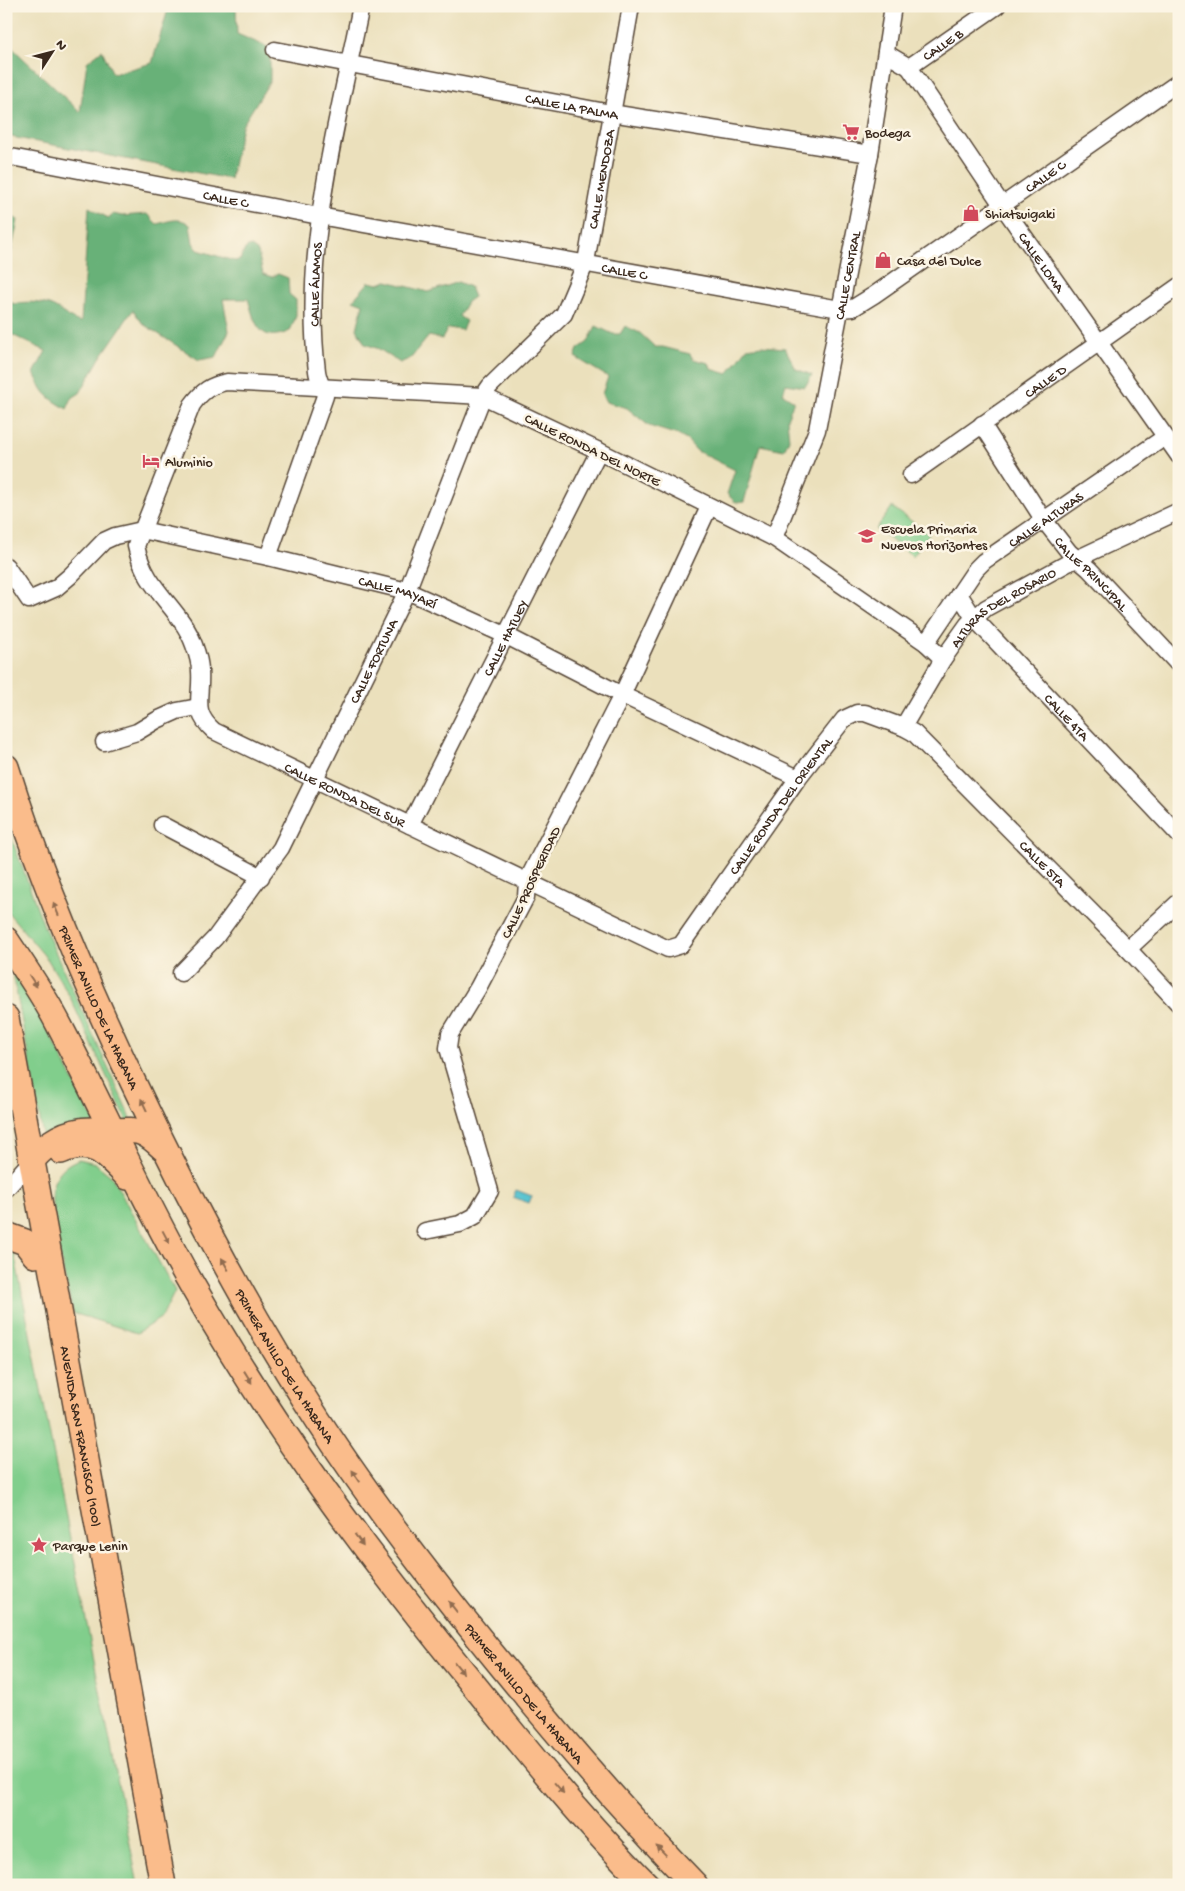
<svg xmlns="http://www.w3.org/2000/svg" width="1185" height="1891" viewBox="0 0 1185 1891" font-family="'Gochi Hand',sans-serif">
	<rect width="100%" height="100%" fill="#fcf5e5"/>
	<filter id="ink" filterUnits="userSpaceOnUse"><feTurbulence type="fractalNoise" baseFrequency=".02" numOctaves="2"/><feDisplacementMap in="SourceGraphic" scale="10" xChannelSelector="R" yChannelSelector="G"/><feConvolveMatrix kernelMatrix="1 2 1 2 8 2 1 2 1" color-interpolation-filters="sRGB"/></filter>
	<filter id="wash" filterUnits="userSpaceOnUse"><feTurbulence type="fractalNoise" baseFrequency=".0096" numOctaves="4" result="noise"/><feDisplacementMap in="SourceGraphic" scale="20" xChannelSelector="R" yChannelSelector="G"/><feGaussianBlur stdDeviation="1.12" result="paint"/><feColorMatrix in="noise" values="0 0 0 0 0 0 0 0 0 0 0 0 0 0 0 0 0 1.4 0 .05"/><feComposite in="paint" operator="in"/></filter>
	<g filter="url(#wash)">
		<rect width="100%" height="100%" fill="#ebe0bc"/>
		<g fill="#81ce8c" stroke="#5e7c55">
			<path d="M892,507L929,534L913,556L876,529Z"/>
			<path d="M6,823L45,929L133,1123L129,1125L70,997L48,960L6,910Z"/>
			<path d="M16,967L95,1123L44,1141L12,968Z"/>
			<path d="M79,1159L95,1163L112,1177L175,1291L162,1317L137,1333L73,1313C67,1285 45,1205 54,1182C60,1169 67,1164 79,1159Z"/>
			<path d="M6,1211L137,1880V1885H6Z"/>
		</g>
		<g fill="#68b178" stroke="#526e4b">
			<path d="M169,6H236L237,34L270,48V81L242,126L230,179L6,136V42L80,112L87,62L102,50L113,74L152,63Z"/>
			<path d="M89,207L108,218L113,214L122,216L147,214L157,224C169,221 180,216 190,225L193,243L198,250L234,261L240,260L245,249L250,246L258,252L263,274L272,277L278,274L288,278L289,294L296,300V316L290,331C259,345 255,323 248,299H223L229,331L216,357L199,360L143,324L133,310L100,358L80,393L72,398L67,409C47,397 44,395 34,373L46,351L6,332V213L18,220L8,267V300L14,304C25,301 39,302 49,305C61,309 69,320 81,322Z"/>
			<path d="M387,281L428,292L458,282L470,287L474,297L467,302L459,316L466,321L462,330L448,328L442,339L429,336L411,358L400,363L379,349L365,344L357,329L363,304L353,300L369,282L379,284Z"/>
			<path d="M596,326L613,334H620L625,326L640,333L655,347H663L690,354L693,359L709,363L711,369L728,374L747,348L761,346L785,348L796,369L812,375L805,387L786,384L783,394L794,401L787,419L789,439L784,450L760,445L744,502L736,503L727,494L735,470L697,451L688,441L678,435L649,426L627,408L606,402L602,394L608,377L575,357L578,349L588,342Z"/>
		</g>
		<path fill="#56c2cf" stroke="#487676" d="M516,1190L532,1196L529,1203L513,1197Z"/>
	</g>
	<g filter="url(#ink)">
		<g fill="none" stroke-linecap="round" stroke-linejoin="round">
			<g stroke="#554536" stroke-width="19">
				<g id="minor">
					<path id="s1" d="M275,50L611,113L870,154"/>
					<path id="s2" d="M887,54L909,67L997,6"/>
					<path id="s3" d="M909,67L1002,205L1179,456"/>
					<path id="s4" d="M6,156L319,216L840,309L853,308L874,295L1179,82"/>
					<path id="s5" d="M982,424L1043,519L1069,552L1089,569L1179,665"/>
					<path id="s6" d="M911,475L1179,286"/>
					<path id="s7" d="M774,538L817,430L870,154L893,6"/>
					<path id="s8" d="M268,557L325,396C323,388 318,380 317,371C302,248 337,126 361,6"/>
					<path id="s9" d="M6,566L29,600L56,588L70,576L104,541L115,536L142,530L268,557L407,591L505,635L622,695L798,778"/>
					<path id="s10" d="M959,594L974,618L1179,835"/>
					<path id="s11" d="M926,643L976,569L984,561L1165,437"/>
					<path id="s12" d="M943,659L926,643L774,538L599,451L483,396L227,382C211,385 202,391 192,405L136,546C145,590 181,608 194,645C197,653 200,663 200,671C202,698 191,711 214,731L668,949L681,945L798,778L844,719L857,713H865L903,727L914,733L1128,949L1179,1004"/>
					<path id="s13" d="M903,727L943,659L968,624L986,608L1068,563L1179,511"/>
					<path d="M104,742L137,732L157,720L177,711L198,707"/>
					<path d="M162,825L261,877"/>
					<path id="s14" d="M410,825L599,451"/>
					<path d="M1128,949L1179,902"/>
					<path id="s15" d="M181,973L215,938L281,848L407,591L483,396L490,386L564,314L586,262L631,6"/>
					<path d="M6,1189L32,1160"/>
					<path d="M425,1231L460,1224L475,1216L490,1191L448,1048L450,1034L478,988L526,897L527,881L622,695L709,507"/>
				</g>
			</g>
			<g stroke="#554536" stroke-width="28">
				<g id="highway">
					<path id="s16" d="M6,767C40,876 84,979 133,1082C188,1198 248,1312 318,1420C374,1506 437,1587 501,1665C563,1741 627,1815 695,1885"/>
					<path d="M6,940C24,967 43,994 58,1023C104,1110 143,1200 192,1285C274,1429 372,1561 477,1689C531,1756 586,1824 647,1885"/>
					<path id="s17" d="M6,1018L163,1885"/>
					<path d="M61,1151C93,1137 107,1155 128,1177"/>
					<path d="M32,1160C48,1142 66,1130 92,1130C98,1130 105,1131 111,1131C138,1130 142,1128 163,1148"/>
					<path d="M6,1235L25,1242L35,1255"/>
				</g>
			</g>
			<use href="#minor" stroke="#fff" stroke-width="16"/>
			<use href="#highway" stroke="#fabc8b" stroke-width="25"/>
		</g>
		<defs><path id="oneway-solid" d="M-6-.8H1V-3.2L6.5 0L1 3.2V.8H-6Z" transform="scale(1.25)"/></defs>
		<g fill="#916c4f">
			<use href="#oneway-solid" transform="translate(56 909) rotate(-112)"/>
			<use href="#oneway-solid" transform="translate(33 981) rotate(57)"/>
			<use href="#oneway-solid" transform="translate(144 1105) rotate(-115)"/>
			<use href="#oneway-solid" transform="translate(166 1237) rotate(62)"/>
			<use href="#oneway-solid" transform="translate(225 1264) rotate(-119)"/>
			<use href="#oneway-solid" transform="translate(248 1377) rotate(58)"/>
			<use href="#oneway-solid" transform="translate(356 1476) rotate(-124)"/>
			<use href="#oneway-solid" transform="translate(359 1540) rotate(54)"/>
			<use href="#oneway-solid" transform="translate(453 1607) rotate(-128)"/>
			<use href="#oneway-solid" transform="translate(459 1668) rotate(51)"/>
			<use href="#oneway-solid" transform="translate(559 1788) rotate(49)"/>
			<use href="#oneway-solid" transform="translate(661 1850) rotate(-134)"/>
		</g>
	</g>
	<defs>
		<g id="supermarket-bare" transform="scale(1.35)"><path d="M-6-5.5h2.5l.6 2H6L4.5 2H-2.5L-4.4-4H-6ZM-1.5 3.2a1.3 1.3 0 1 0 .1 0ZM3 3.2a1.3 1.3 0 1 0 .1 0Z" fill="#d1495b" stroke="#fcf5e5" stroke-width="2.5" paint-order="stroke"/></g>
		<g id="shop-bare" transform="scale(1.35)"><path d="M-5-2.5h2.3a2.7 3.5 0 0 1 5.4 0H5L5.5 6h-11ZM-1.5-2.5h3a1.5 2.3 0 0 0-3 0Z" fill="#d1495b" stroke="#fcf5e5" stroke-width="2.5" paint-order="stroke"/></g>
		<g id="hotel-bare" transform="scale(1.35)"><path d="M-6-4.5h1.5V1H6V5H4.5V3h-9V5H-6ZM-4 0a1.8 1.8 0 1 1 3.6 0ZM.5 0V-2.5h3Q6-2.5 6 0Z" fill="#d1495b" stroke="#fcf5e5" stroke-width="2.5" paint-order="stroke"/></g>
		<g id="school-bare" transform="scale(1.35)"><path d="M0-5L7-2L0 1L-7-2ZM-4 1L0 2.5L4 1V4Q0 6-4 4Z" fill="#d1495b" stroke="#fcf5e5" stroke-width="2.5" paint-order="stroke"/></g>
		<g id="sight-bare" transform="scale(1.35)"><path d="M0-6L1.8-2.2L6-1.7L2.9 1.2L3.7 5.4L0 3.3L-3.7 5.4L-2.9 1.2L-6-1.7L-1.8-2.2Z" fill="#d1495b" stroke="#fcf5e5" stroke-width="2.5" paint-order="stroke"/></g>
	</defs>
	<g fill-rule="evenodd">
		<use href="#supermarket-bare" x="851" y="132"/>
		<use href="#shop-bare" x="971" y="213"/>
		<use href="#shop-bare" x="883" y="260"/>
		<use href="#hotel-bare" x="151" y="461"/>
		<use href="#school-bare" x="867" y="536"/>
		<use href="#sight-bare" x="39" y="1545"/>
	</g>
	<g text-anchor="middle" stroke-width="5" stroke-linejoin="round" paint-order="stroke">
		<g font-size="14" fill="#3b2a1e" stroke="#fcf5e5">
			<text dy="5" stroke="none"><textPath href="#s2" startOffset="66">CALLE B</textPath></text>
			<text dy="5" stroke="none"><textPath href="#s1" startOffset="302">CALLE LA PALMA</textPath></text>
			<text dy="5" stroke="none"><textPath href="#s4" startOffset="1094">CALLE C</textPath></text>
			<text dy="5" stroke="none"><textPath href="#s15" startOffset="912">CALLE MENDOZA</textPath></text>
			<text dy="5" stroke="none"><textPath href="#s4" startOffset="224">CALLE C</textPath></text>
			<text dy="5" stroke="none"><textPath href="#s3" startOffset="236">CALLE LOMA</textPath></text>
			<text dy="5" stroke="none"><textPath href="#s4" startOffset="629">CALLE C</textPath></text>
			<text dy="5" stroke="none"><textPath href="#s7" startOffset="274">CALLE CENTRAL</textPath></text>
			<text dy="5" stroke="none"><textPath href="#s8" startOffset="284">CALLE ÁLAMOS</textPath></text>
			<text dy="5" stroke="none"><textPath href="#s6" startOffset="164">CALLE D</textPath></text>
			<text transform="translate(593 449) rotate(26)" y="5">CALLE RONDA DEL NORTE</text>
			<text dy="5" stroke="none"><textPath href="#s11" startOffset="175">CALLE ALTURAS</textPath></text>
			<text dy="5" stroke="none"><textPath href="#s5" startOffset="186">CALLE PRINCIPAL</textPath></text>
			<text dy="5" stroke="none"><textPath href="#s9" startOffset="441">CALLE MAYARÍ</textPath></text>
			<text dy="5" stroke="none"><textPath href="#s13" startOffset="160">ALTURAS DEL ROSARIO</textPath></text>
			<text dy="5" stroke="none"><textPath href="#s14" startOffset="210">CALLE HATUEY</textPath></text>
			<text dy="5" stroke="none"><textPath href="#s15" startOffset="369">CALLE FORTUNA</textPath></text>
			<text dy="5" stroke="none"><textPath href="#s10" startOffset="164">CALLE 4TA</textPath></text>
			<text dy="5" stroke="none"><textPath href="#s12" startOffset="1336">CALLE RONDA DEL SUR</textPath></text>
			<text dy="5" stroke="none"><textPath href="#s12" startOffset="1879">CALLE RONDA DEL ORIENTAL</textPath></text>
			<text dy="5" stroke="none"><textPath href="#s12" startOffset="2245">CALLE 5TA</textPath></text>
			<text transform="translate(530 882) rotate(-65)" y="5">CALLE PROSPERIDAD</text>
			<text dy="5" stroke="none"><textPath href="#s16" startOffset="258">PRIMER ANILLO DE LA HABANA</textPath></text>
			<text dy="5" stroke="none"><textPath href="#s16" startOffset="662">PRIMER ANILLO DE LA HABANA</textPath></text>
			<text dy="5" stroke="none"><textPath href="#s17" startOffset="425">AVENIDA SAN FRANCISCO (100)</textPath></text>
			<text dy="5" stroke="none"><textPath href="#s16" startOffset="1068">PRIMER ANILLO DE LA HABANA</textPath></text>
		</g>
		<g font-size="14" fill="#3b2a1e" stroke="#fcf5e5" text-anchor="start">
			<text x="865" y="137">Bodega</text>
			<text x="985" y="218">Shiatsuigaki</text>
			<text x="897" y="265">Casa del Dulce</text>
			<text x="165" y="466">Aluminio</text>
			<text x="881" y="533">Escuela Primaria<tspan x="881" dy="16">Nuevos Horizontes</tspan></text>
			<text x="53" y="1550">Parque Lenin</text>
		</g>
	</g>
	<rect width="1185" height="1891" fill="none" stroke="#fcf5e5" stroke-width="25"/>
	<g transform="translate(52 52) rotate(54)" stroke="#fcf5e5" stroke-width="4" paint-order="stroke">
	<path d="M0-4L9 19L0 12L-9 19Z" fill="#3b2a1e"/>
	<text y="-8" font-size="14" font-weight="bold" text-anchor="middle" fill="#3b2a1e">N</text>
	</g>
</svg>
